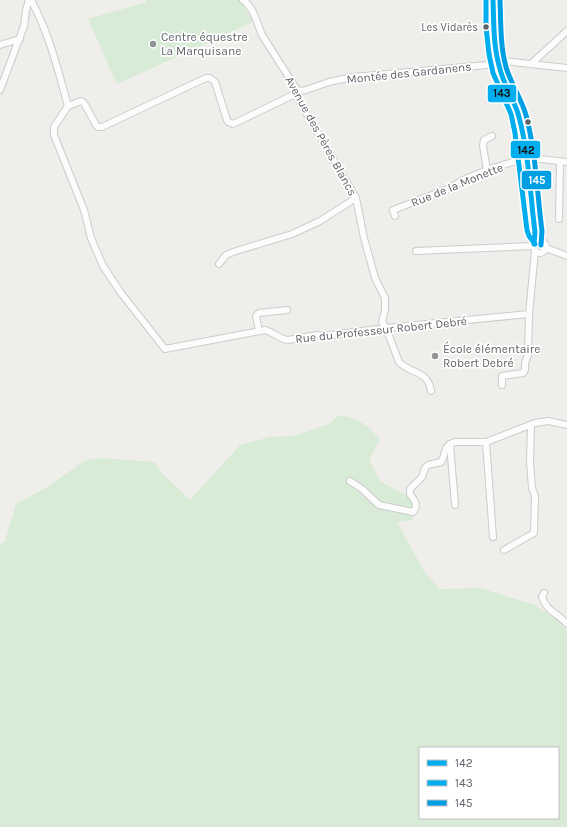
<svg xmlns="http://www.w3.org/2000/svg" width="567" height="827" viewBox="0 0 567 827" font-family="Karla,sans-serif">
	<rect width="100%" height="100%" fill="#efeeea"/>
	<g fill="#d8ebd6" fill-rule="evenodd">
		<path d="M146,0H240L253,22L117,84L88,19L146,2Z"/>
		<path d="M338,415C360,419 365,423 380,439L369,460L381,482L408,496L413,506V520L397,522L425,573L440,589L480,588L535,605L560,623L567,632V827H0V544L5,541L16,504L47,487L86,460L101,458L154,462L163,474L190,500L240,445L270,437L295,436L331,423ZM420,748H558V818H420Z"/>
	</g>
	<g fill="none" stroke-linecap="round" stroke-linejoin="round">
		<g stroke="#cbcccc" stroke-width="8">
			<g id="minor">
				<path d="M31,0C49,33 58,70 68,106L54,127V135L84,210L91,238L103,266L121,293L165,349L265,330C273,332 279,339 288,340L317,335L323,336L386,328L529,314"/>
				<path d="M243,0C254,7 257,24 262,35L297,90L298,99L356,198L364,238L375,278L385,298V310L382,322L386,328L399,362C410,374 428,370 431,391"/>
				<path d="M493,0L494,44L500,71L513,99L519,117L524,141L535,232L534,244"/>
				<path d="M0,45L20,39"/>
				<path d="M531,64L567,31"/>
				<path d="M0,90L24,26L26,10L29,0"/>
				<path d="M297,90L303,91L329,82L353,77L487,65L503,61L567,68"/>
				<path d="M68,106L81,101L84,103L96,125L98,127H102L191,85L206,78H210L215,82L227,120L228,122L233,124L293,95L297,90"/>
				<path d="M487,170L483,146L484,140L492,136"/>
				<path d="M395,216L393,210L450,188L463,180L487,170L522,159L531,158L567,162"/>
				<path d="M559,219L560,162"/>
				<circle cx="540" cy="247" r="6"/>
				<path d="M546,248L567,256"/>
				<path d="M416,251L534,246"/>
				<path d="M219,264L226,255L233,252L292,234L320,221L356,198"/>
				<path d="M259,331L256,316L259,313L287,310"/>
				<path d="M502,385V376L523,373L525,370V363L528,355L529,314L535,251"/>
				<path d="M486,442L493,537"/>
				<path d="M450,444L455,505"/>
				<path d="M350,481L362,489L379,505L413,512C419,505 414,500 410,494V489L422,477L425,468L428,465L441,462C447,453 442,446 455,442H486L535,423L548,421L567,425"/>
				<path d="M504,550L534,533L535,496L532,488L530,462L531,425"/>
				<path d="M544,593L542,597C546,611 559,614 567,624"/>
			</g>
		</g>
		<use href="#minor" stroke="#fdfcfc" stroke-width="6"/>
		<g stroke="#fff" stroke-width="8">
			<path id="bus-1" d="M493,0C494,24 493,46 500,69C504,86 515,101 519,117C529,154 530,194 535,232L534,244"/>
		</g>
		<g stroke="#fff" stroke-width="8">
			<path id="bus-2" d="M486,0V27L489,54L493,73L511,114L515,133L527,230L529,236L535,244"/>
		</g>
		<g stroke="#fff" stroke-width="8">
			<path id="bus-3" d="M500,0C501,23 500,45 506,67C511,84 521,98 526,115C536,153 537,193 542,231L541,245"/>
		</g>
		<use href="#bus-1" stroke="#00adee" stroke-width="5"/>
		<use href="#bus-2" stroke="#00adee" stroke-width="5"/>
		<use href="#bus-3" stroke="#009fe3" stroke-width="5"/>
	</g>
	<g fill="#5f6368" stroke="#fff" stroke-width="1.5">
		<circle cx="486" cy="27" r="3.5"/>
		<circle cx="528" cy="122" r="3.5"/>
	</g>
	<g fill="#919496" stroke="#fff" stroke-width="1.5">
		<circle cx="153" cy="44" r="4"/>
		<circle cx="435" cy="356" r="4"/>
	</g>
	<g text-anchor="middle" stroke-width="3.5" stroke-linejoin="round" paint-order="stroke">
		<g font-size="11" fill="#5f6368" stroke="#fff" text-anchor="end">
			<text x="478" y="31">Les Vidarès</text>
		</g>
		<g font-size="12" fill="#5f6368" stroke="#fff" text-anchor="start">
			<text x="161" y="41">Centre équestre<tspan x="161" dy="14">La Marquisane</tspan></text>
			<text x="443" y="353">École élémentaire<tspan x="443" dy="14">Robert Debré</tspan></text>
		</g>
		<g font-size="12" fill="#5f6368" stroke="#fff">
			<text transform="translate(409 73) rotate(-6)" y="4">Montée des Gardanens</text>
			<text transform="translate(321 136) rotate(61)" y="4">Avenue des Pères Blancs</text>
			<text transform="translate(457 185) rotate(-22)" y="4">Rue de la Monette</text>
			<text transform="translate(381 330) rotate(-6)" y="4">Rue du Professeur Robert Debré</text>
		</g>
	</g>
	<g stroke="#fff" stroke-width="1.5">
		<rect x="487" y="84" width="30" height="19" rx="4" fill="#00adee"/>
		<rect x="510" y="140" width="31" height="19" rx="4" fill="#00adee"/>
		<rect x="521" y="170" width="31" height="20" rx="4" fill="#009fe3"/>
	</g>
	<g font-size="11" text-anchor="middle" font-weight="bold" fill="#fff">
		<text x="537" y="184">145</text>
	</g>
	<g font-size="11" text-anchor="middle" font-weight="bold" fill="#111">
		<text x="502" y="97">143</text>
		<text x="526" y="154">142</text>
	</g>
	<rect x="419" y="747" width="140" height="72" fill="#ffffff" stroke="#bfc1c3"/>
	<rect x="427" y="760" width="20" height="6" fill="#00adee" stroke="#bfc1c3"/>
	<text x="455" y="767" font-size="12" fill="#5f6368">142</text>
	<rect x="427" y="780" width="20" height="6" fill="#00adee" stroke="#bfc1c3"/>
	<text x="455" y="787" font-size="12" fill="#5f6368">143</text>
	<rect x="427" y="800" width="20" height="6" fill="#009fe3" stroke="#bfc1c3"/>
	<text x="455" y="807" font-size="12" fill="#5f6368">145</text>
</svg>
